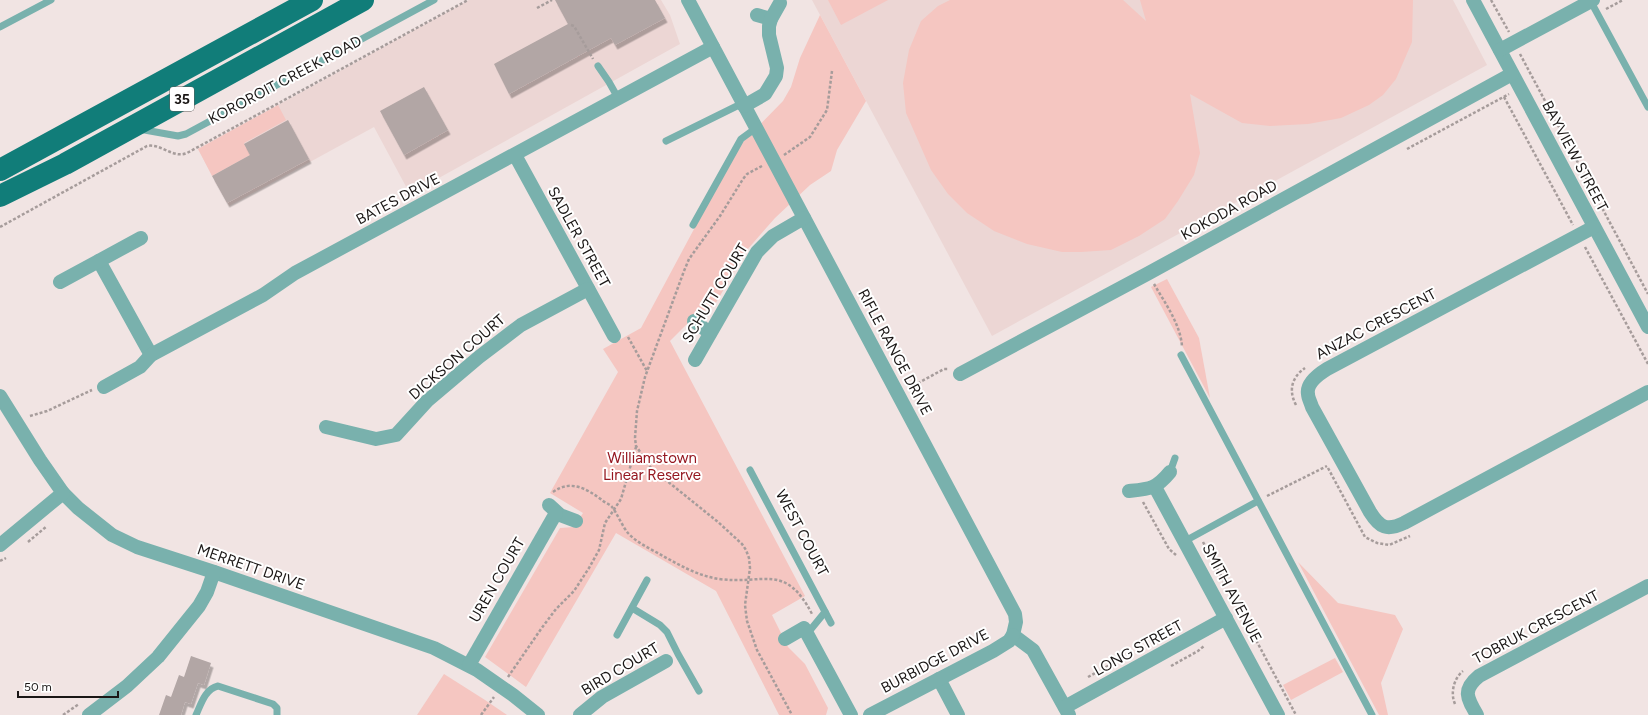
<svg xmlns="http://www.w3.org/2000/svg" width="1648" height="715" viewBox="0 0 1648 715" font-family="Figtree,sans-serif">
	<defs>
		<filter id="shadow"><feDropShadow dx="2.5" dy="4.5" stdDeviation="0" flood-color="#0004"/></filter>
	</defs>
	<rect width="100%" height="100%" fill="#f1e4e3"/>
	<g fill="#ecd6d4">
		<path d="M469,0H661L670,15L680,44L410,194L374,127L229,206L198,149Z"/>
		<path d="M812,0H1453L1487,65L992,336Z"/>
	</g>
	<g fill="#f5c6c1">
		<path d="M828,0H888L841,25Z"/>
		<path d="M950,0H1123L1146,21L1140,0H1413L1412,42L1396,79L1383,95L1369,105L1341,118L1308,124L1270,126L1242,123L1190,94L1200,153L1194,175L1178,201L1165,219L1139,236L1111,250L1081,252H1062L1027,244L994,231L967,213L948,194L931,170L906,113L903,83L909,50L921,21L938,6Z"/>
		<path d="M820,15L866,101L837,150L831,171L810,185L775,218L747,250L714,306L696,315L670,341L805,596L772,615L788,647L805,664L828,708L826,715H779L716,591L616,533L526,687L485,657L560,528L574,527L583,513L550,493L618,372L603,349L641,328L738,147L783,101L791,87L800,58Z"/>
		<path d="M278,105L286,120L244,143L250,155L212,176L198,149Z"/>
		<path d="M1167,279L1199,338L1210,398L1151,287Z"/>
		<path d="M1298,562L1338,603L1395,615L1403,629L1381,683L1388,715H1379Z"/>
		<path d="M1335,658L1343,672L1291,700L1283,685Z"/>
		<path d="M444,674L485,700L507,715H417Z"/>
	</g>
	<g fill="#b2a6a5" filter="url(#shadow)">
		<path d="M555,0H655L665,18L615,45L611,38L509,94L494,64L568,24Z"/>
		<path d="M424,87L448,130L404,155L380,111Z"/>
		<path d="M288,120L309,159L227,203L212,176L250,155L244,144Z"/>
		<path d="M191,656L211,663L204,685L198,683L191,704L185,702L181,715H159L166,695L171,697L179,675L184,677Z"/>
	</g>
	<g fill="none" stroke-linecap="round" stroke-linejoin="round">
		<g stroke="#a69c9b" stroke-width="2.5" stroke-dasharray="3 2" stroke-linecap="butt">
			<path d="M1491,0L1509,32"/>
			<path d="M537,8L552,0"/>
			<path d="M1606,9L1623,0"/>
			<path d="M571,25L574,26L593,59"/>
			<path d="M1520,54L1648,294"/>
			<path d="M1504,97L1573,225"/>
			<path d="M1407,149L1509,94"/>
			<path d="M784,155L810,137L827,110L832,71"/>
			<path d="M762,166L747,174L743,179L720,216L689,259L684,271L645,377L637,411L635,438L636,446L651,468L718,522L742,544L746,550L749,558L750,568L745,605L747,621L757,650L792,715"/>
			<path d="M0,227L147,146C161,143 173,159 187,153L468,0"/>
			<path d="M1585,247L1648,364"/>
			<path d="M1154,284C1165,303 1181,325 1182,347"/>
			<path d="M628,337L647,371"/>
			<path d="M909,388L944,369H948"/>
			<path d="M1296,405C1288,390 1292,377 1305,368"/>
			<path d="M30,416L47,411L92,390"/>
			<path d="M1328,468L1365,537L1377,543L1389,545L1410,536"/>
			<path d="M553,492C571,479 587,489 602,500C605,503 610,504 612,507C617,513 622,526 628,533C637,543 651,549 663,556C681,566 699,576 719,579C764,585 785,562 812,614"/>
			<path d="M1267,496L1327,466"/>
			<path d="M1143,502L1169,549L1176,555"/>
			<path d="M28,542L47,526"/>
			<path d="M1203,542L1224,581L1223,585"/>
			<path d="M0,561L6,558"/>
			<path d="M1252,638L1256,640L1296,715"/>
			<path d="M1171,666L1198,651L1204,646"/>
			<path d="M508,677L541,629L556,609L574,591L589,568L599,550L605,523L621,499L636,447"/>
			<path d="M1088,677L1117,661"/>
			<path d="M1455,704C1450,693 1454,678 1463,671"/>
			<path d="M63,715L79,704"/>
			<path d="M481,715L494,697"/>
		</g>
		<g stroke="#79b1ad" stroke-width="7">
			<path d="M1590,0L1648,107"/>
			<path d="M0,27L51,0"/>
			<path d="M598,66L609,82L618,98"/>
			<path d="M139,129L178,136L186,134L434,0"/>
			<path d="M666,141L743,103"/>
			<path d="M693,225L741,139L756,128"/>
			<path d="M1181,355L1372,715"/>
			<path d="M750,470L831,623"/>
			<path d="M1170,472L1175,458"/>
			<path d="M1185,541L1258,501"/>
			<path d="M632,608L660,625L667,632L678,654L699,691"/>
			<path d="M807,634L825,612"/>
			<path d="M617,635L647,580"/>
			<path d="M196,715C201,704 205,689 218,686L273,704L277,708V715"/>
		</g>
		<g stroke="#79b1ad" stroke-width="14">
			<path d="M688,0L1015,614L1016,622L1013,635L1033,650L1069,715"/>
			<path d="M1473,0L1648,327"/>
			<path d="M757,15L771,19"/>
			<path d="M1500,50L1593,0"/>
			<path d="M744,106L765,94L776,76L777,68L769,35V26L771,19L780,3"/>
			<path d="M515,155L614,336"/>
			<path d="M1594,227L1327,369C1319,374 1306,383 1308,394C1308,398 1311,403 1312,407L1370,512C1380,528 1387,531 1404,523L1648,392"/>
			<path d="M99,261L151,355"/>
			<path d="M60,282L141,238"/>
			<path d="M694,321L710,333"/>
			<path d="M695,360L757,252L773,236L804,218"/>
			<path d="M960,374L1147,274L1512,74"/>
			<path d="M104,387L140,367L151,355L263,295L295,273L713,47"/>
			<path d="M0,396L40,460L63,493L78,508L112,535L137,547L214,572L434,648L477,670L513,695L538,715"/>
			<path d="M326,427L376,439L396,435L427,401L479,357L521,325L588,289"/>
			<path d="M1155,487L1278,715"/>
			<path d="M1129,491C1150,489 1156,489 1170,472"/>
			<path d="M549,505L560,515L576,521"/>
			<path d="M0,545L63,493"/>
			<path d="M785,639L804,628L851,715"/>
			<path d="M469,665L556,513"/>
			<path d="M939,679L958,715"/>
			<path d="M1065,707L1226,618"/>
			<path d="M89,715L127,686L158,657L199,606L207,592L214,572"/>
			<path d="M580,715L602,697L666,661"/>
			<path d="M870,715L993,651L1009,641L1013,635"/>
			<path d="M1477,715C1467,698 1462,690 1479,676L1648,586"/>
		</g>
		<g stroke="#117d79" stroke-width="22">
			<path d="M0,170L312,0"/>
			<path d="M0,196L65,164L363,0"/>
		</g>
	</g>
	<g text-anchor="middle" stroke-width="4" stroke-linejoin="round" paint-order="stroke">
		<rect fill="#fff" stroke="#5f5c5b" stroke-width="1" x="170" y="87" width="24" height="24" rx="3"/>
		<g font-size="14" font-weight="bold" fill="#1a1615">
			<text x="182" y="104">35</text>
		</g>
		<g font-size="15" fill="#1a1615" stroke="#fff">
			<text transform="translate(285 80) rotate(-28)" y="5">KOROROIT CREEK ROAD</text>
			<text transform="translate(1575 156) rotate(62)" y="5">BAYVIEW STREET</text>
			<text transform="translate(398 199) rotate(-28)" y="5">BATES DRIVE</text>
			<text transform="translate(1229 210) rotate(-29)" y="5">KOKODA ROAD</text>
			<text transform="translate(579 237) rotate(61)" y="5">SADLER STREET</text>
			<text transform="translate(715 293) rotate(-59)" y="5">SCHUTT COURT</text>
			<text transform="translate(1376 324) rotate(-28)" y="5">ANZAC CRESCENT</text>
			<text transform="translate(895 352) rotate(62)" y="5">RIFLE RANGE DRIVE</text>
			<text transform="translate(457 357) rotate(-41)" y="5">DICKSON COURT</text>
			<text transform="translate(802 533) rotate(62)" y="5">WEST COURT</text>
			<text transform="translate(251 567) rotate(19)" y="5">MERRETT DRIVE</text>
			<text transform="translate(497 580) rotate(-60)" y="5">UREN COURT</text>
			<text transform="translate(1232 593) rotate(62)" y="5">SMITH AVENUE</text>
			<text transform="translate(1536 627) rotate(-28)" y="5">TOBRUK CRESCENT</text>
			<text transform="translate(1138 648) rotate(-29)" y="5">LONG STREET</text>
			<text transform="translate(935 661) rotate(-28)" y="5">BURBIDGE DRIVE</text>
			<text transform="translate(620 669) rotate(-31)" y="5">BIRD COURT</text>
		</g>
		<g font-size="15" fill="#951720" stroke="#fff">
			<text x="652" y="463">Williamstown<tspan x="652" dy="17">Linear Reserve</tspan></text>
		</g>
	</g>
	<path d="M18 691v6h100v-6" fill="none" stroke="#1a1615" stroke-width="2"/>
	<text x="24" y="691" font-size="12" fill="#1a1615" stroke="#ffffff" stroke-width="3" paint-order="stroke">50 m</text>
</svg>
